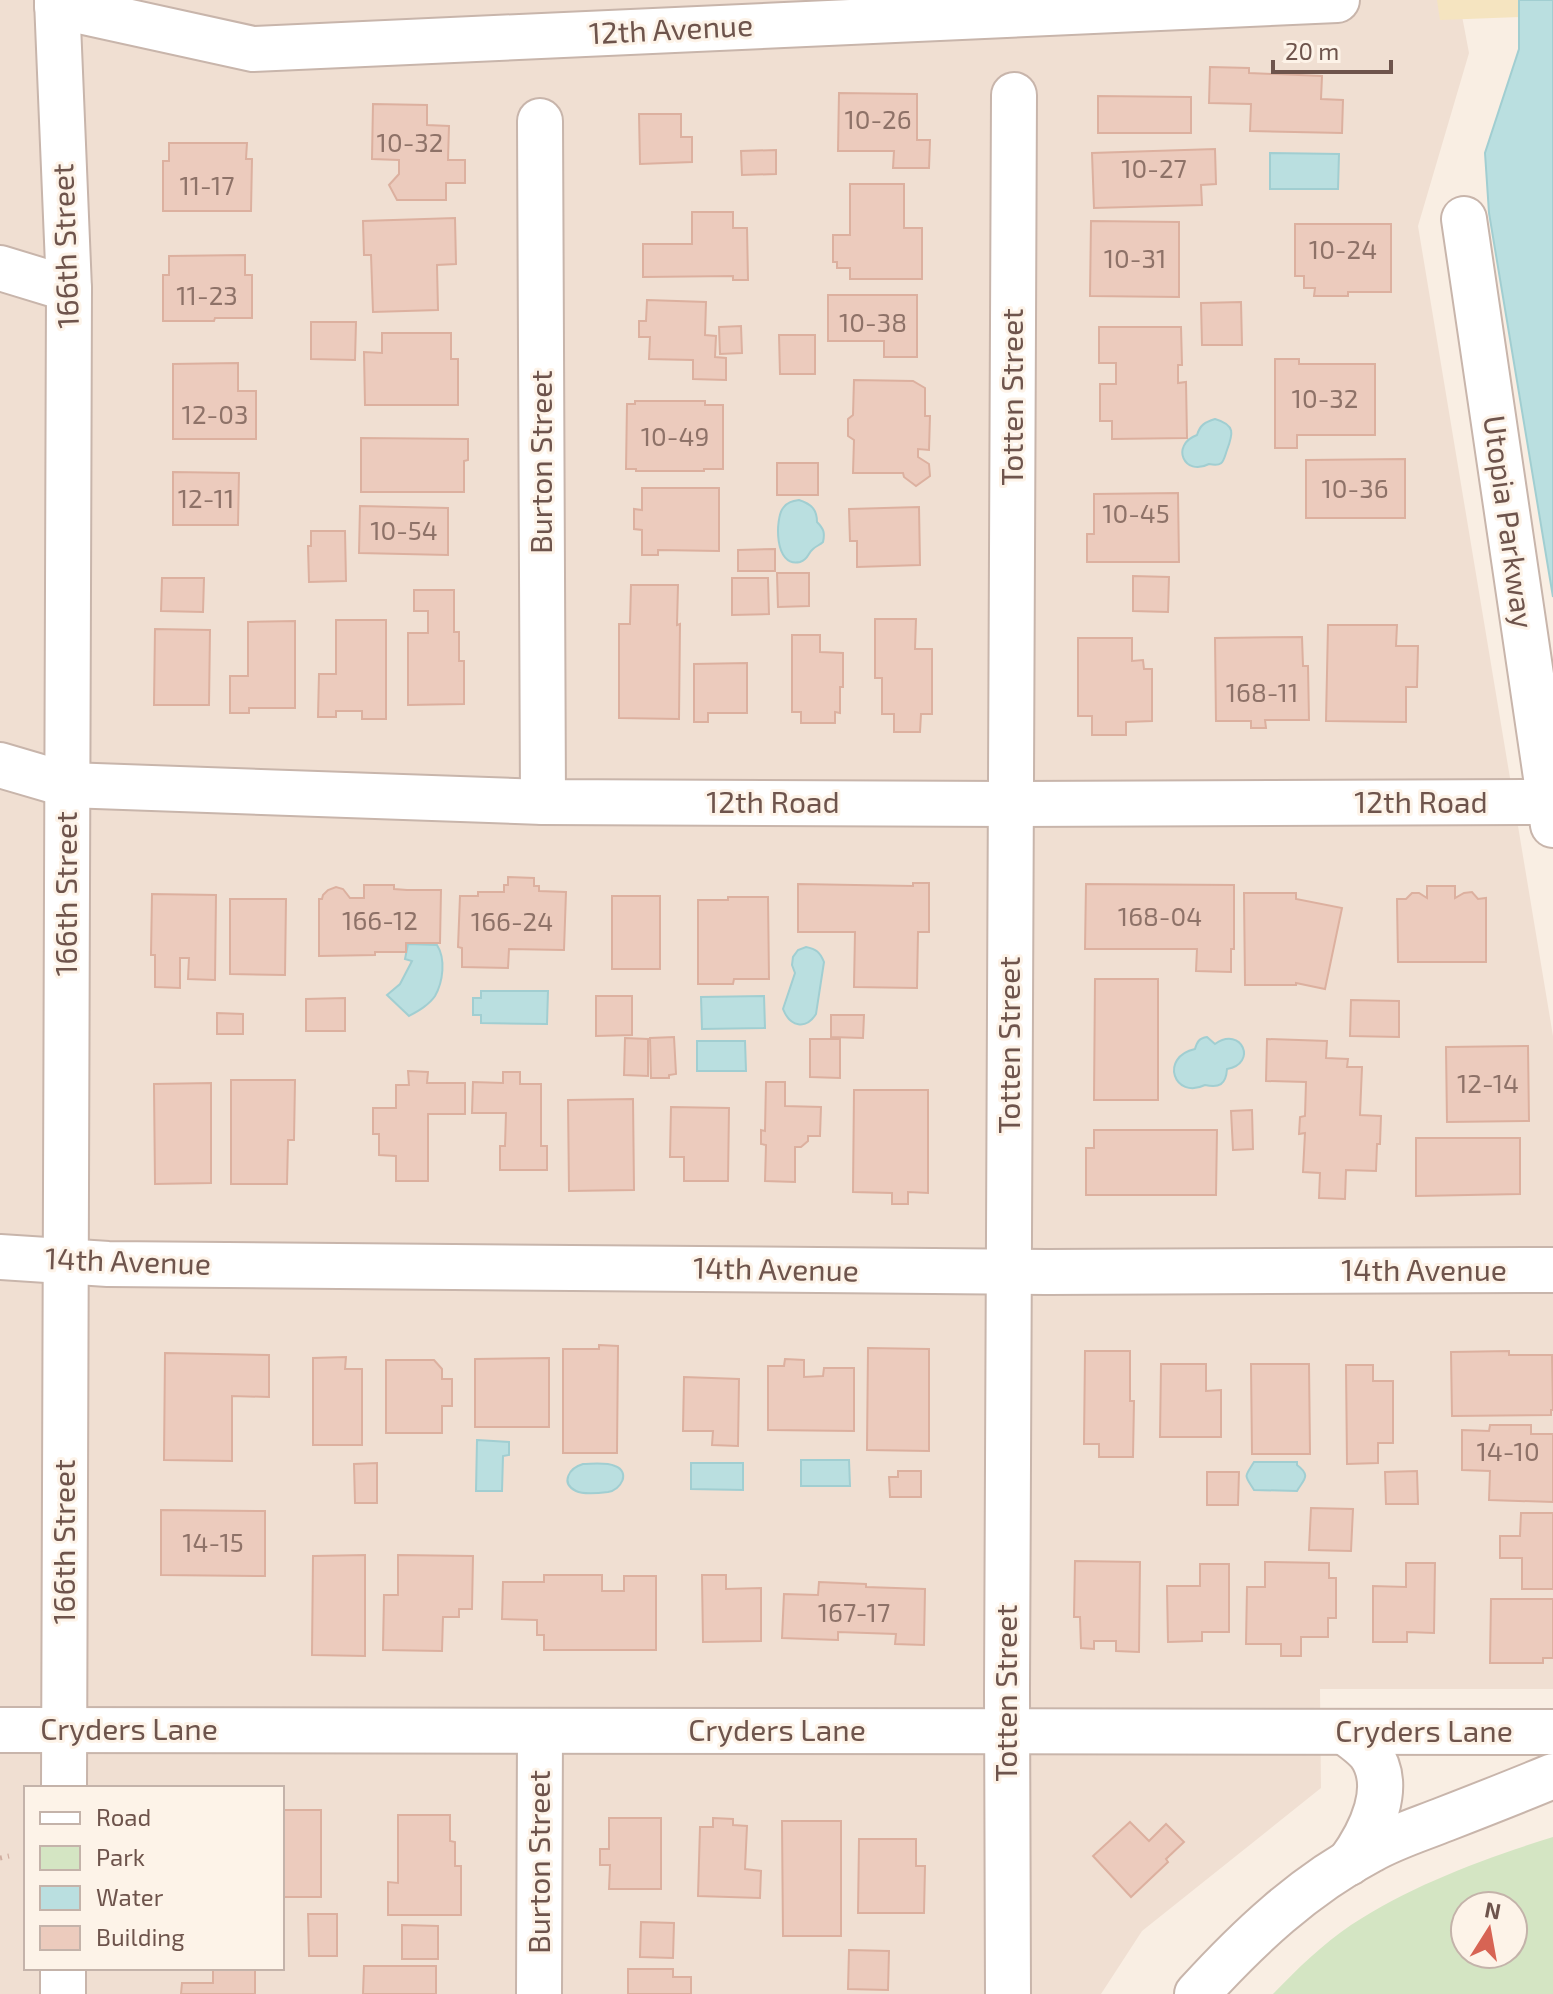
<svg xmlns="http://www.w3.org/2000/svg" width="1553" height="1994" viewBox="0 0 1553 1994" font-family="'Exo 2',sans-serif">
	<rect width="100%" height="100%" fill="#f9eee3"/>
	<path fill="#f0dfd2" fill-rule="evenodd" d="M0,0H1459L1469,53L1418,226L1553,1036V1689H1320L1321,1788L1142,1931L1101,1994H0ZM26,1788H282V1968H26Z"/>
	<path fill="#d4e5c3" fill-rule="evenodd" d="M1553,1837V1994H1273C1296,1970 1324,1943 1351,1925C1412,1885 1483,1859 1553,1837ZM1465,1906H1513V1954H1465Z"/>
	<path fill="#f5e4c0" d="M1437,0H1519L1520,17L1440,20Z"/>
	<g fill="#badfe0" stroke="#a1ced1" stroke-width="2">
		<path d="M1519,0H1553V597L1489,213L1485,153L1519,49Z"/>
		<path d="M1270,153L1339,154L1338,189H1270Z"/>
		<path d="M1215,419C1236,425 1233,434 1227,450C1223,461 1224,467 1209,464C1184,477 1170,445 1197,435C1200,425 1205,422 1215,419Z"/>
		<path d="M799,500C811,504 817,509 817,522C824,529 825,533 823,542C820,545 816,546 813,549C807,554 809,559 800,562C774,568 775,519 783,508C787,502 793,501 799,500Z"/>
		<path d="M408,944L437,945C446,959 443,982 435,996C429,1005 418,1011 409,1016L387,995L400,984L412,961L405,959Z"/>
		<path d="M806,947C816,949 820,952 824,962L816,1014C806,1030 790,1027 783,1009L795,973L792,965L793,957L798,950Z"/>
		<path d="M481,991H548L547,1024L481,1023V1015H473V998H481Z"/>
		<path d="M764,996L765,1028L702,1029L701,997Z"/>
		<path d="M1207,1037L1215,1044C1242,1025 1258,1064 1227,1069C1226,1085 1219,1088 1205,1085C1174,1100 1159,1057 1195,1049C1197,1042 1199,1038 1207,1037Z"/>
		<path d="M697,1041H745L746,1071H697Z"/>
		<path d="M477,1440L509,1442V1455L503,1456L502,1491H476Z"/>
		<path d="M801,1460H849L850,1486H801Z"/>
		<path d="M1254,1462H1297V1465C1312,1476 1303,1480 1297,1491L1254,1490C1244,1474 1244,1478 1254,1462Z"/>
		<path d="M691,1463H743V1490L691,1489Z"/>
		<path d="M583,1464C592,1464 606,1462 615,1466C631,1472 621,1490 608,1492C600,1493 584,1495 576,1491C560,1483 569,1468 583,1464Z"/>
	</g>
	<g fill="#eccbbd" stroke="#dcb09f" stroke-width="2">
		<path d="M1210,67L1249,68V73L1322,76L1321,99L1343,100L1342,133L1250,131L1251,104L1209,103Z"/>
		<path d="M839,93L917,94V140H930L929,168H893L894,151H838Z"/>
		<path d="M1098,96L1191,97V133H1098Z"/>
		<path d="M373,104L427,105V125L449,126L448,160H465V183H446V200H397L389,185L399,174V160L372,159Z"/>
		<path d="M639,114H681V137H692V162L640,164Z"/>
		<path d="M169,143H247L246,159H252L251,211H163V161H169Z"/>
		<path d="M1215,149L1216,184L1201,185L1202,205L1094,208L1092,153Z"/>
		<path d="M776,150V174L742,175L741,151Z"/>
		<path d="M850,184H904V228H922V279H850V268H837V262H833V235H850Z"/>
		<path d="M692,212H733V228H747L748,280H733V276L643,277V244H692Z"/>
		<path d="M455,218L456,264L437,265L438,310L373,312L371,255H364L363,221Z"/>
		<path d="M1091,221L1179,222V297L1090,296Z"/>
		<path d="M1295,224H1391V292H1348V296H1314L1315,288H1304V276H1295Z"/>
		<path d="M245,255V275H252V318H215L214,321H163V275H169V256Z"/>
		<path d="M828,295H917V357H884V341H828Z"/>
		<path d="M647,300L706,302L705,335L716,336L715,357L726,358V380L693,379V360L649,359L650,337H639V321H646Z"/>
		<path d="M1241,302L1242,345H1202L1201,303Z"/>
		<path d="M311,322H356L355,360L311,359Z"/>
		<path d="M741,326L742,353L720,354L719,327Z"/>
		<path d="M1099,327H1181L1182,365H1178V383L1186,382L1187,438L1112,439V421H1100V384H1116V363H1099Z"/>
		<path d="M382,333H451V359H458V405H365L364,352L382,353Z"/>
		<path d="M779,335H815V374H780Z"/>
		<path d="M1275,359H1299V364H1375V435H1297V448H1275Z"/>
		<path d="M238,363V391H256V439H173V364Z"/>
		<path d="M854,380L913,381L925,388V416H930L929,450L918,449V457L929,464L930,476L916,486L904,477L903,473H853L854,440L848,436V419L853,415Z"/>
		<path d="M635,401H705V405H723V469H704V471H636V469H626L627,404H635Z"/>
		<path d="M361,438L468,439V460L464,461V492H361Z"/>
		<path d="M1405,459V518H1306V460Z"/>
		<rect x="777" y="463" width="41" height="32"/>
		<path d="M173,472L239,473L238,525H173Z"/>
		<path d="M642,488H719V551L658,550V555H642V530L634,529V509L642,510Z"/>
		<path d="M1178,493L1179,562H1087V534H1094V494Z"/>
		<path d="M360,506L448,508V555L359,553Z"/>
		<path d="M919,507L920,565L857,567V541H850L849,509Z"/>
		<path d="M311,531H345L346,581L309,582L308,546H311Z"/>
		<path d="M775,549V571H738V550Z"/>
		<path d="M777,573H809V606L778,607Z"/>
		<path d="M1133,576L1169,577L1168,612L1133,611Z"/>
		<path d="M162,578H204L203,612L161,611Z"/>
		<path d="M732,578H768L769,614L732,615Z"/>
		<path d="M631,585H678L677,625L680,624L679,719L619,718V624H630Z"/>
		<path d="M414,590H454V632H459V661H464V704L408,705V633H428V611H414Z"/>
		<path d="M875,619H916L915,649H932V714H921L920,732H894V714H882V678H875Z"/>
		<path d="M336,620H386V719H362V711H336V717H318L319,674H336Z"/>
		<path d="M295,621V708H249V713H230V676H248V622Z"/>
		<path d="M1328,625H1397L1396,646H1418L1417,687H1406V722L1326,721Z"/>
		<path d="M155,629L210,630L209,705H154Z"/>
		<path d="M792,635H820V652L843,653V687H840V713L835,712V723H801V712H792Z"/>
		<path d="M1302,637L1303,666H1308L1309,720H1265L1266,728H1251V721H1216L1215,638Z"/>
		<path d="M1078,638H1132V661L1143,660L1144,669H1152V721L1126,722V735H1092V716H1078Z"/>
		<path d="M747,663V713H708V722H694V664Z"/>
		<path d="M508,877L534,878V886H539V891L566,892L564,950L509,949L508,968L462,967V948L458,947L460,896H478V892H504V885H508Z"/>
		<path d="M913,883H929V932H918L917,988L854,987L855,932H798V884L913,886Z"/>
		<path d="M1086,884L1234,885V949H1231V972L1196,971L1197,949H1085Z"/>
		<path d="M364,885H394V889L407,890H441L440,943H406V952H375V955L319,956V899H322L323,895L328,890L336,887L343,889L350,898H364Z"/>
		<path d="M1427,886H1455V898L1464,893L1472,892L1478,899L1486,898V962H1398L1397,899H1406L1412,893H1419L1427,898Z"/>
		<path d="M1244,893H1296V899L1342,908L1325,989L1296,983V985H1245Z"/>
		<path d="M152,894L216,895L215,980L188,979L189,958H180V988L155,987V955H151Z"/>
		<rect x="612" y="896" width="48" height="73"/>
		<path d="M728,897H768L769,979H734L733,984H698V900H728Z"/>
		<path d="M230,899H286L285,975L230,974Z"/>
		<path d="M1095,979H1158V1100H1094Z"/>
		<path d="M596,996H632V1035L596,1036Z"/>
		<path d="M345,998V1031H306V999Z"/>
		<path d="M1351,1000L1399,1001V1037L1350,1036Z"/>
		<path d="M217,1013L243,1014V1034H217Z"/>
		<path d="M831,1015H864L863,1038L831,1037Z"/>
		<path d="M674,1037L676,1074L669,1075V1078H651L650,1038Z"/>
		<path d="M625,1038L648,1039V1076L624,1075Z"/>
		<path d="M810,1039H840V1078L810,1077Z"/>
		<path d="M1267,1039L1327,1041L1326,1058L1348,1059L1347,1067H1362L1360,1115L1381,1116L1380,1144H1377L1376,1171L1346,1170L1345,1199L1319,1198L1320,1173L1303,1172L1305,1133L1299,1134L1300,1117L1305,1116L1306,1082L1266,1081Z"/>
		<path d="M1528,1046L1529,1121L1447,1122L1446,1047Z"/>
		<path d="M408,1071L428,1072L427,1083H465V1114H428V1181H396V1156L379,1155V1134H373V1108H396V1085H409Z"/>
		<path d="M503,1072H520V1084H541V1146H547V1170H500V1146H505L506,1113H472L473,1082L503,1083Z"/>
		<path d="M231,1080H295L294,1140H288L287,1184H231Z"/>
		<path d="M766,1082H785V1106L821,1107L820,1136H808V1141L801,1147H795V1182L765,1181L766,1145L761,1144V1130L765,1131Z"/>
		<path d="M211,1083V1183L155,1184L154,1084Z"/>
		<path d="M854,1090H928V1193L908,1192V1204H892V1193L853,1192Z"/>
		<path d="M633,1099L634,1190L569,1191L568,1100Z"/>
		<path d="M671,1107L729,1108L728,1181H684V1157H670Z"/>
		<path d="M1252,1110L1253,1149L1233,1150L1231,1111Z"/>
		<path d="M1094,1130H1217L1216,1195H1086V1148H1094Z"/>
		<path d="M1416,1138H1520V1194L1416,1196Z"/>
		<path d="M599,1345L618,1346L617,1453H563V1349H599Z"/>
		<path d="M868,1348L929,1349V1451L867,1450Z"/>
		<path d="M1085,1351H1130V1401H1134L1133,1457H1099V1444H1084Z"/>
		<path d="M1509,1351V1355H1552L1553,1410H1551V1415L1452,1416L1451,1352Z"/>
		<path d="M165,1353L269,1355V1397L232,1396V1461L164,1460Z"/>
		<path d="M346,1357L345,1369H362V1445H313V1358Z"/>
		<path d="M549,1358V1427H475V1359Z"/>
		<path d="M785,1359L804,1360V1377L823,1376L824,1368H854V1431L768,1430V1366H784Z"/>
		<path d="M386,1360H434L442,1369V1379H452V1406H442V1433H386Z"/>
		<path d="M1161,1364H1206V1391L1221,1390V1437H1160Z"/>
		<path d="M1251,1364H1309L1310,1454H1252Z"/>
		<path d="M1346,1365H1373V1381H1393V1443H1378V1463L1347,1464Z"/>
		<path d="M684,1377L739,1379L738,1446L712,1445L713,1431H683Z"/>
		<path d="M1490,1425H1531V1434H1553V1502L1489,1500L1490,1471L1462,1470V1430L1489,1431Z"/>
		<path d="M377,1463V1503H355L354,1464Z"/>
		<path d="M898,1471H921V1497H890L889,1477H898Z"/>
		<path d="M1417,1471L1418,1504H1386L1385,1472Z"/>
		<path d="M1207,1472H1239L1238,1505H1207Z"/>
		<path d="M1311,1508L1353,1509L1351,1551L1309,1550Z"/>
		<path d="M161,1510L265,1511V1576L161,1575Z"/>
		<path d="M1521,1513H1553V1589H1522V1558H1500V1536H1520Z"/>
		<path d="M365,1555V1656L312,1655L313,1556Z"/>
		<path d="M398,1555L473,1556L472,1609H459V1617H443L442,1651L383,1650L384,1595H398Z"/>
		<path d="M1075,1561L1140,1562L1139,1652L1116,1651V1641H1094V1649L1081,1648L1080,1617H1074Z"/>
		<path d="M1265,1562L1329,1563V1578H1336V1618H1328V1637H1301V1656H1281V1644H1246L1247,1587H1265Z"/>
		<path d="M1406,1563H1435L1434,1633L1407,1632V1642H1373V1586L1406,1587Z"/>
		<path d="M1200,1564H1229V1632H1202V1641L1168,1642L1167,1586H1200Z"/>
		<path d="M544,1575H602V1591H624V1576H656V1650H544V1635H537V1620L502,1619L503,1582H544Z"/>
		<path d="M702,1575H726V1589L761,1588V1641L703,1642Z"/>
		<path d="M819,1582L866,1584V1587L925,1589L924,1645L895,1644L896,1634L838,1632V1640L782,1638L784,1594L818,1595Z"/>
		<path d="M1491,1599H1553V1658H1543V1663H1490Z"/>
		<rect x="282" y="1810" width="39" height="87"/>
		<path d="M398,1815H450V1841L455,1842V1866H461V1915H388V1882L398,1883Z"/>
		<path d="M609,1818H661V1889H609L610,1865H600V1849H609Z"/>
		<path d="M713,1818L733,1819V1825L747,1826L745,1869L761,1871L760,1898L698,1896L700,1827H713Z"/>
		<path d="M782,1821H841V1936H783Z"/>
		<path d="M1130,1822L1149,1841L1166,1824L1184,1842L1166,1859L1168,1862L1131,1897L1093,1856Z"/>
		<path d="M859,1839H916V1866H925L924,1913H858Z"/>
		<path d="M308,1914H337V1956H309Z"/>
		<path d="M641,1922L674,1923L673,1958L640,1957Z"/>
		<path d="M402,1925L438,1926V1959H402Z"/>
		<path d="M849,1950L889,1951L888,1990L848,1989Z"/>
		<path d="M364,1966H436V1994H363Z"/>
		<path d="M213,1968H255V1994H181L182,1983H213Z"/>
		<path d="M628,1969H673V1977H691V1994H628Z"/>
	</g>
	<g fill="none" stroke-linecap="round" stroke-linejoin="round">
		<g stroke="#c8b5ab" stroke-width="48">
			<g id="minor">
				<path d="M57,0L69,289L64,1788"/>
				<path d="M57,6L253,49L1337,0"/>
				<path d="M540,121L543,802"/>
				<path d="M1464,219L1553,825"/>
				<path d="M0,268L69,289"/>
				<path d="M0,765L68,785L543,802L1011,804L1549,802"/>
				<path d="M0,1257L108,1264L1047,1272L1553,1270"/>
				<path d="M0,1730L1553,1732"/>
				<path d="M1345,1732C1353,1738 1362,1744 1369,1752C1395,1786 1370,1834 1349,1863"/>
				<path d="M63,1994V1968"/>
				<path d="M539,1994L540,1731"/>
				<path d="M1008,1994L1007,1692L1014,95"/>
				<path d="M1197,1994C1248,1938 1304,1885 1371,1850C1394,1837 1420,1829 1445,1819C1481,1805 1517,1791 1553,1776"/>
			</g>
		</g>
		<path stroke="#d0aea1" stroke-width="5" stroke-dasharray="2 6" stroke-linecap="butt" d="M0,1858L9,1856"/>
		<use href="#minor" stroke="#fff" stroke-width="44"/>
	</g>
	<g text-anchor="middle" stroke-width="6" stroke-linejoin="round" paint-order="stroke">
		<g font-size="26" fill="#8e7268">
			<text x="878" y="129">10-26</text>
			<text x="410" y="152">10-32</text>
			<text x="1154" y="178">10-27</text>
			<text x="207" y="195">11-17</text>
			<text x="1343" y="259">10-24</text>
			<text x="1135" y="268">10-31</text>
			<text x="207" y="305">11-23</text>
			<text x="873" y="332">10-38</text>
			<text x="1325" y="408">10-32</text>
			<text x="215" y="424">12-03</text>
			<text x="675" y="446">10-49</text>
			<text x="1355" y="498">10-36</text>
			<text x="206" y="508">12-11</text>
			<text x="1136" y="523">10-45</text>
			<text x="404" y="540">10-54</text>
			<text x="1262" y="702">168-11</text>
			<text x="1160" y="926">168-04</text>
			<text x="380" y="930">166-12</text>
			<text x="512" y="931">166-24</text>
			<text x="1488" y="1093">12-14</text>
			<text x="1508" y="1461">14-10</text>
			<text x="213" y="1552">14-15</text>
			<text x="854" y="1622">167-17</text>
		</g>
		<g font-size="30" fill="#6e544c" stroke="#fdf3e8">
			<text transform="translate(671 30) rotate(-3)" y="10">12th Avenue</text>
			<text transform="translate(66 246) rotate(-92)" y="10">166th Street</text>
			<text transform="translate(1013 397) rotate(-90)" y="10">Totten Street</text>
			<text transform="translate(542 462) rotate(-90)" y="10">Burton Street</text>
			<text transform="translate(1508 522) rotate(82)" y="10">Utopia Parkway</text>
			<text x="773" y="813">12th Road</text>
			<text x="1421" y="813">12th Road</text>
			<text transform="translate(67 894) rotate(-90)" y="10">166th Street</text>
			<text transform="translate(1010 1045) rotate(-90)" y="10">Totten Street</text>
			<text transform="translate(128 1262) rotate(2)" y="10">14th Avenue</text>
			<text transform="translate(776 1270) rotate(1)" y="10">14th Avenue</text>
			<text x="1424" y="1281">14th Avenue</text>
			<text transform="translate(65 1542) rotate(-90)" y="10">166th Street</text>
			<text transform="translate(1007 1693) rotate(-90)" y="10">Totten Street</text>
			<text x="129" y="1740">Cryders Lane</text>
			<text x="777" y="1741">Cryders Lane</text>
			<text x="1424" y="1742">Cryders Lane</text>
			<text transform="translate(540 1862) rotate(-90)" y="10">Burton Street</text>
		</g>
	</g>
	<rect x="24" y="1786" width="260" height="184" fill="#fdf3e8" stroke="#c4b3aa" stroke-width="2"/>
	<rect x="40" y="1812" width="40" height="12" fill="#ffffff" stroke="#c4b3aa" stroke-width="2"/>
	<text x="96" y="1826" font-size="24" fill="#6e544c">Road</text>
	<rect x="40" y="1846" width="40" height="24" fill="#d4e5c3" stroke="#c4b3aa" stroke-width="2"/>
	<text x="96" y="1866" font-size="24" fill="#6e544c">Park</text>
	<rect x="40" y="1886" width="40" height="24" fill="#badfe0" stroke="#c4b3aa" stroke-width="2"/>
	<text x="96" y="1906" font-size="24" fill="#6e544c">Water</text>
	<rect x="40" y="1926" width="40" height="24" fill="#eccbbd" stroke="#c4b3aa" stroke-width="2"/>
	<text x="96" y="1946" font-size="24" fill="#6e544c">Building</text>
	<g transform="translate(1489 1930) rotate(11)"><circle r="38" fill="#fdf3e8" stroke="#c4b3aa" stroke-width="2"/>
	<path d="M0-6L14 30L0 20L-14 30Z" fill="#d76454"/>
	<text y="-12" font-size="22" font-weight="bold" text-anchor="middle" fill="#6e544c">N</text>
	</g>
	<path d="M1273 60v12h118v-12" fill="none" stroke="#6e544c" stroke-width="4"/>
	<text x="1285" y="60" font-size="24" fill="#6e544c" stroke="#fdf3e8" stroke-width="6" paint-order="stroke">20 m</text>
</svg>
